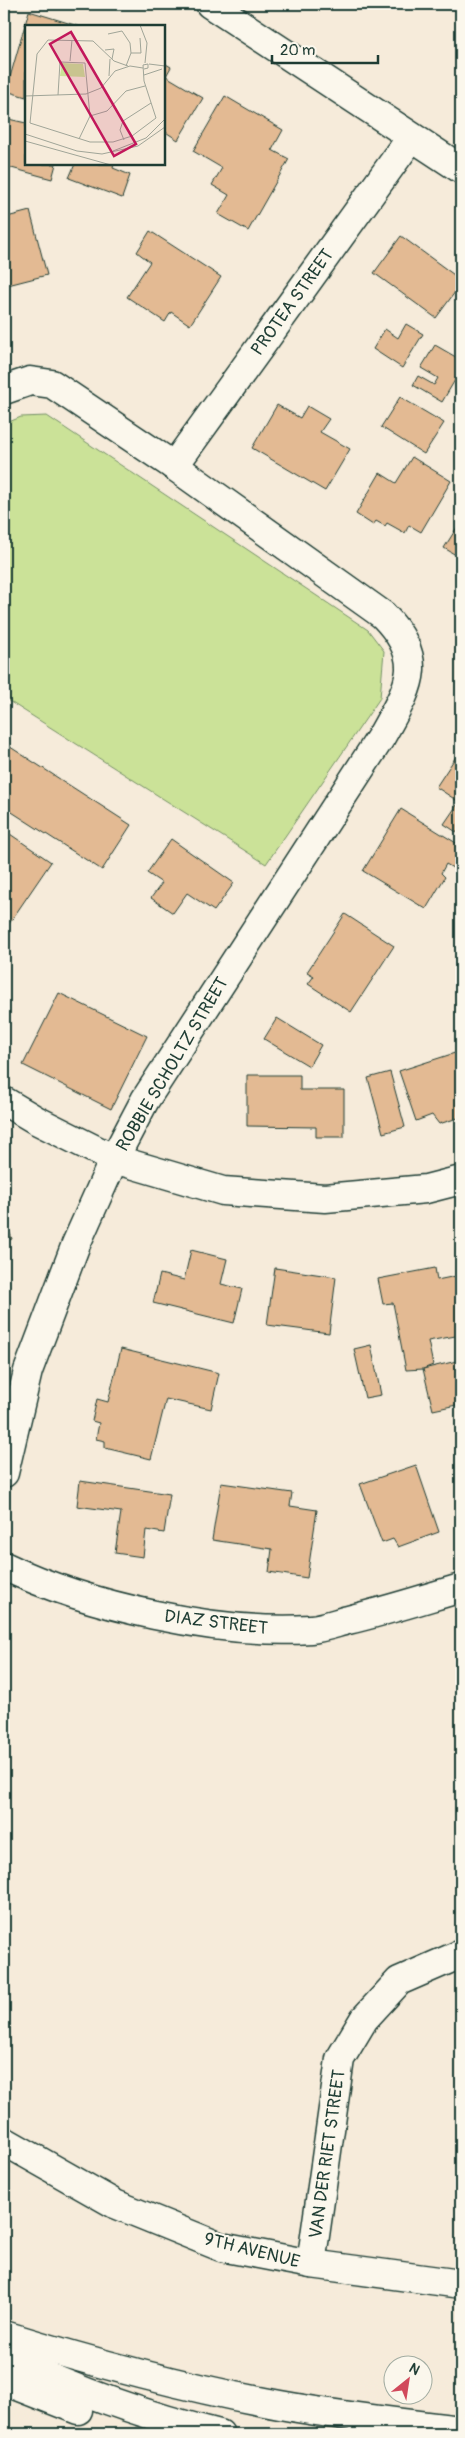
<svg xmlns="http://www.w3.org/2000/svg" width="465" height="2438" viewBox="0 0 465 2438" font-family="Pangolin,sans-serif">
	<rect width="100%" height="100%" fill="#f6ebda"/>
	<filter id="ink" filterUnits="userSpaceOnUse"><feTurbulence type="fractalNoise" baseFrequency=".02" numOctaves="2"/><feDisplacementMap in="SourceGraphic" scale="10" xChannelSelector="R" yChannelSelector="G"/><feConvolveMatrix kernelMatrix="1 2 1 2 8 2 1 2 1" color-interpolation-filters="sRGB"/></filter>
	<g filter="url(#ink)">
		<path fill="#cbe298" stroke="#759066" d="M47,416L368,630L384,651L380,698L266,864L4,698V424L21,417Z"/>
		<g fill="#e3ba93" stroke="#1f3d34">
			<path d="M29,11L78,26H26V97L6,91Z"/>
			<path d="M164,63L171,67L166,76L203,98L178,140L164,131Z"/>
			<path d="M225,96L283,130L272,150L289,159L248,231L218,214L229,195L212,185L222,168L193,151Z"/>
			<path d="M4,118L26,123V164H56L52,179L4,166Z"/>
			<path d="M75,164H114L113,168L130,175L122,198L69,178Z"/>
			<path d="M4,204L7,217L30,211L47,275L4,286Z"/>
			<path d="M150,231L221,277L190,325L171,312L165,322L127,297L150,262L137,252Z"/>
			<path d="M401,236L461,280V284L436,318L374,273Z"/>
			<path d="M406,324L423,334L402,368L373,349L385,329L398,338Z"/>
			<path d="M435,345L461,360V370L442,402L413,385L418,376L434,385L438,378L421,368Z"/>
			<path d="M400,397L444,423L424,454L381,427Z"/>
			<path d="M277,405L300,418L307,406L329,419L320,432L350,449L325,491L252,448Z"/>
			<path d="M412,457L451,481L421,532L409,525L405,533L387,523L385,526L376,521L373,525L356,514L380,473L396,483Z"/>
			<path d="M461,521V570L455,566L461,558L444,548Z"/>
			<path d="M4,743L131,825L102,870L4,807Z"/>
			<path d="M461,749V835L444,824L459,802L436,787Z"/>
			<path d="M401,809L461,846V855L453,868L446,864L441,873L445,877L426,909L363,871Z"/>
			<path d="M7,832L51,862L4,931V836Z"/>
			<path d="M171,839L234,883L214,911L187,893L173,913L151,898L162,883L147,873Z"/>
			<path d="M345,914L394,946L351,1012L308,984L314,976L307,972Z"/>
			<path d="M59,993L147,1036L111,1109L23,1065Z"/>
			<path d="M277,1018L321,1045L309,1066L264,1039Z"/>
			<path d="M461,1051V1117L439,1124L432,1115L416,1121L399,1071Z"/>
			<path d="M390,1072L405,1127L383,1133L368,1078Z"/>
			<path d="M247,1075H300V1090H344V1137H316V1127L247,1126Z"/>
			<path d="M4,1216L12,1239L4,1242Z"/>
			<path d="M191,1250L227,1259L221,1284L242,1289L234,1323L153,1303L160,1274L184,1280Z"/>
			<path d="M275,1268L336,1277L329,1333L267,1325Z"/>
			<path d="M435,1268L437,1280L461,1275V1335L428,1341L433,1365L423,1369L406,1370L393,1303L383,1304L378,1279Z"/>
			<path d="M371,1345L381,1395L365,1398L354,1349Z"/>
			<path d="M121,1349L219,1373L211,1409L166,1399L151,1459L105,1448V1441L96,1439L99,1423L92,1421L97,1399L108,1402Z"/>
			<path d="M461,1360V1404L433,1410L423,1369Z"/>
			<path d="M416,1465L439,1532L398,1547L393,1539L382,1543L360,1484Z"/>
			<path d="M80,1481L170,1494L164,1533L146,1530L143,1557L115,1553L121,1512L77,1506Z"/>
			<path d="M221,1483L292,1493L290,1506L317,1510L307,1578L269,1572L272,1549L212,1540Z"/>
		</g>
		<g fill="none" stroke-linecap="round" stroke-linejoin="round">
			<g stroke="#1f3d34" stroke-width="31">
				<g id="minor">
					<path d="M210,4L461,169"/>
					<path d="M4,390L30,381L52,384L174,466L383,615C429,662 408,688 381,737L145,1100L114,1159L76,1244L28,1371L4,1473"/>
					<path d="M174,466L411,138"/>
					<path d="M4,1101L36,1120L114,1159L223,1191L325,1198L426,1189L461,1180"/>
					<path d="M4,1566C87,1606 218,1635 311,1629C323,1628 336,1623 348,1620C386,1611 423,1599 461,1588"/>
					<path d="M4,2141L115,2204L221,2247L311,2264L461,2284"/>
					<path d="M311,2264L340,2059L364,2019L399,1981L461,1954"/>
				</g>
			</g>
			<g stroke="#1f3d34" stroke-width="31">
				<g id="secondary">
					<path d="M4,2335C95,2363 187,2388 280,2405C340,2416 401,2423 461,2430"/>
					<path d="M4,2357C74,2390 145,2416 220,2434"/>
					<path d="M4,2381L78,2410"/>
				</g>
			</g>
			<use href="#minor" stroke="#fbf7ec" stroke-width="28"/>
			<use href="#secondary" stroke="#fbf7ec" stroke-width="28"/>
		</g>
	</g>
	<g text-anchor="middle" stroke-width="4" stroke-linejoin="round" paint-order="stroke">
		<g font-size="18" fill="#1f3d34" stroke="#fbf7ec">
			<text transform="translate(292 302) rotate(-54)" y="6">PROTEA STREET</text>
			<text transform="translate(172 1064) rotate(-59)" y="6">ROBBIE SCHOLTZ STREET</text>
			<text transform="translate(216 1622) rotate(7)" y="6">DIAZ STREET</text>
			<text transform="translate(327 2154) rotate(-82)" y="6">VAN DER RIET STREET</text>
			<text transform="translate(252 2250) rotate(14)" y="6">9TH AVENUE</text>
		</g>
	</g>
	<g transform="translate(25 25)">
		<rect width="140" height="140" fill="#f6ebda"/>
		<path d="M37,38L58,39L60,52L35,51Z" fill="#cbe298"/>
		<path fill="none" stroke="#a0a598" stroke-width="1" d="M115,0L122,18L120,38M83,9L97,6L105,18L106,28L101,41M80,25L89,24L87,34M106,28H116L115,13M45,36L47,15M124,39L140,41M103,41L89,36L68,16L23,15L12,29L5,98L65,117H88L107,111L131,93L119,56L118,40L123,39V43L119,44M119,50L137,44M84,51L85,34M33,70L35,37L60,38L65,91L54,114M0,71L61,69L76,63L90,46L105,41L118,43M65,91L82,86L101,66L120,61M0,109L52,126L77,129L113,121L140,102M99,115L95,105L98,96L126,78M0,116L86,140M88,126L121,113L140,94"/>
		<path fill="#c2185b" fill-opacity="0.15" stroke="#c2185b" stroke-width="2.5" d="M46,7L111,119L89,131L25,19Z"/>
		<rect width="140" height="140" fill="none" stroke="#1f3d34" stroke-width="2.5"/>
	</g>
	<rect width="465" height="2438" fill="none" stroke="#fbf7ec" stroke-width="20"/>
	<rect x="10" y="10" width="445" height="2418" fill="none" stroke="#1f3d34" stroke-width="2" filter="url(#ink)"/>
	<g transform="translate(408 2380) rotate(30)"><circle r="24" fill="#fbf7ec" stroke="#a3ada2"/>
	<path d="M0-4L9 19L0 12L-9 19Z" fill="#d1495b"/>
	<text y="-8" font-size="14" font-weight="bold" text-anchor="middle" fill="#1f3d34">N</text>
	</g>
	<path d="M272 55v8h106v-8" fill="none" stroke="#1f3d34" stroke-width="2.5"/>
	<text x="280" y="55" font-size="15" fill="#1f3d34" stroke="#fbf7ec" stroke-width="4" paint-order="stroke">20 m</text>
</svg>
